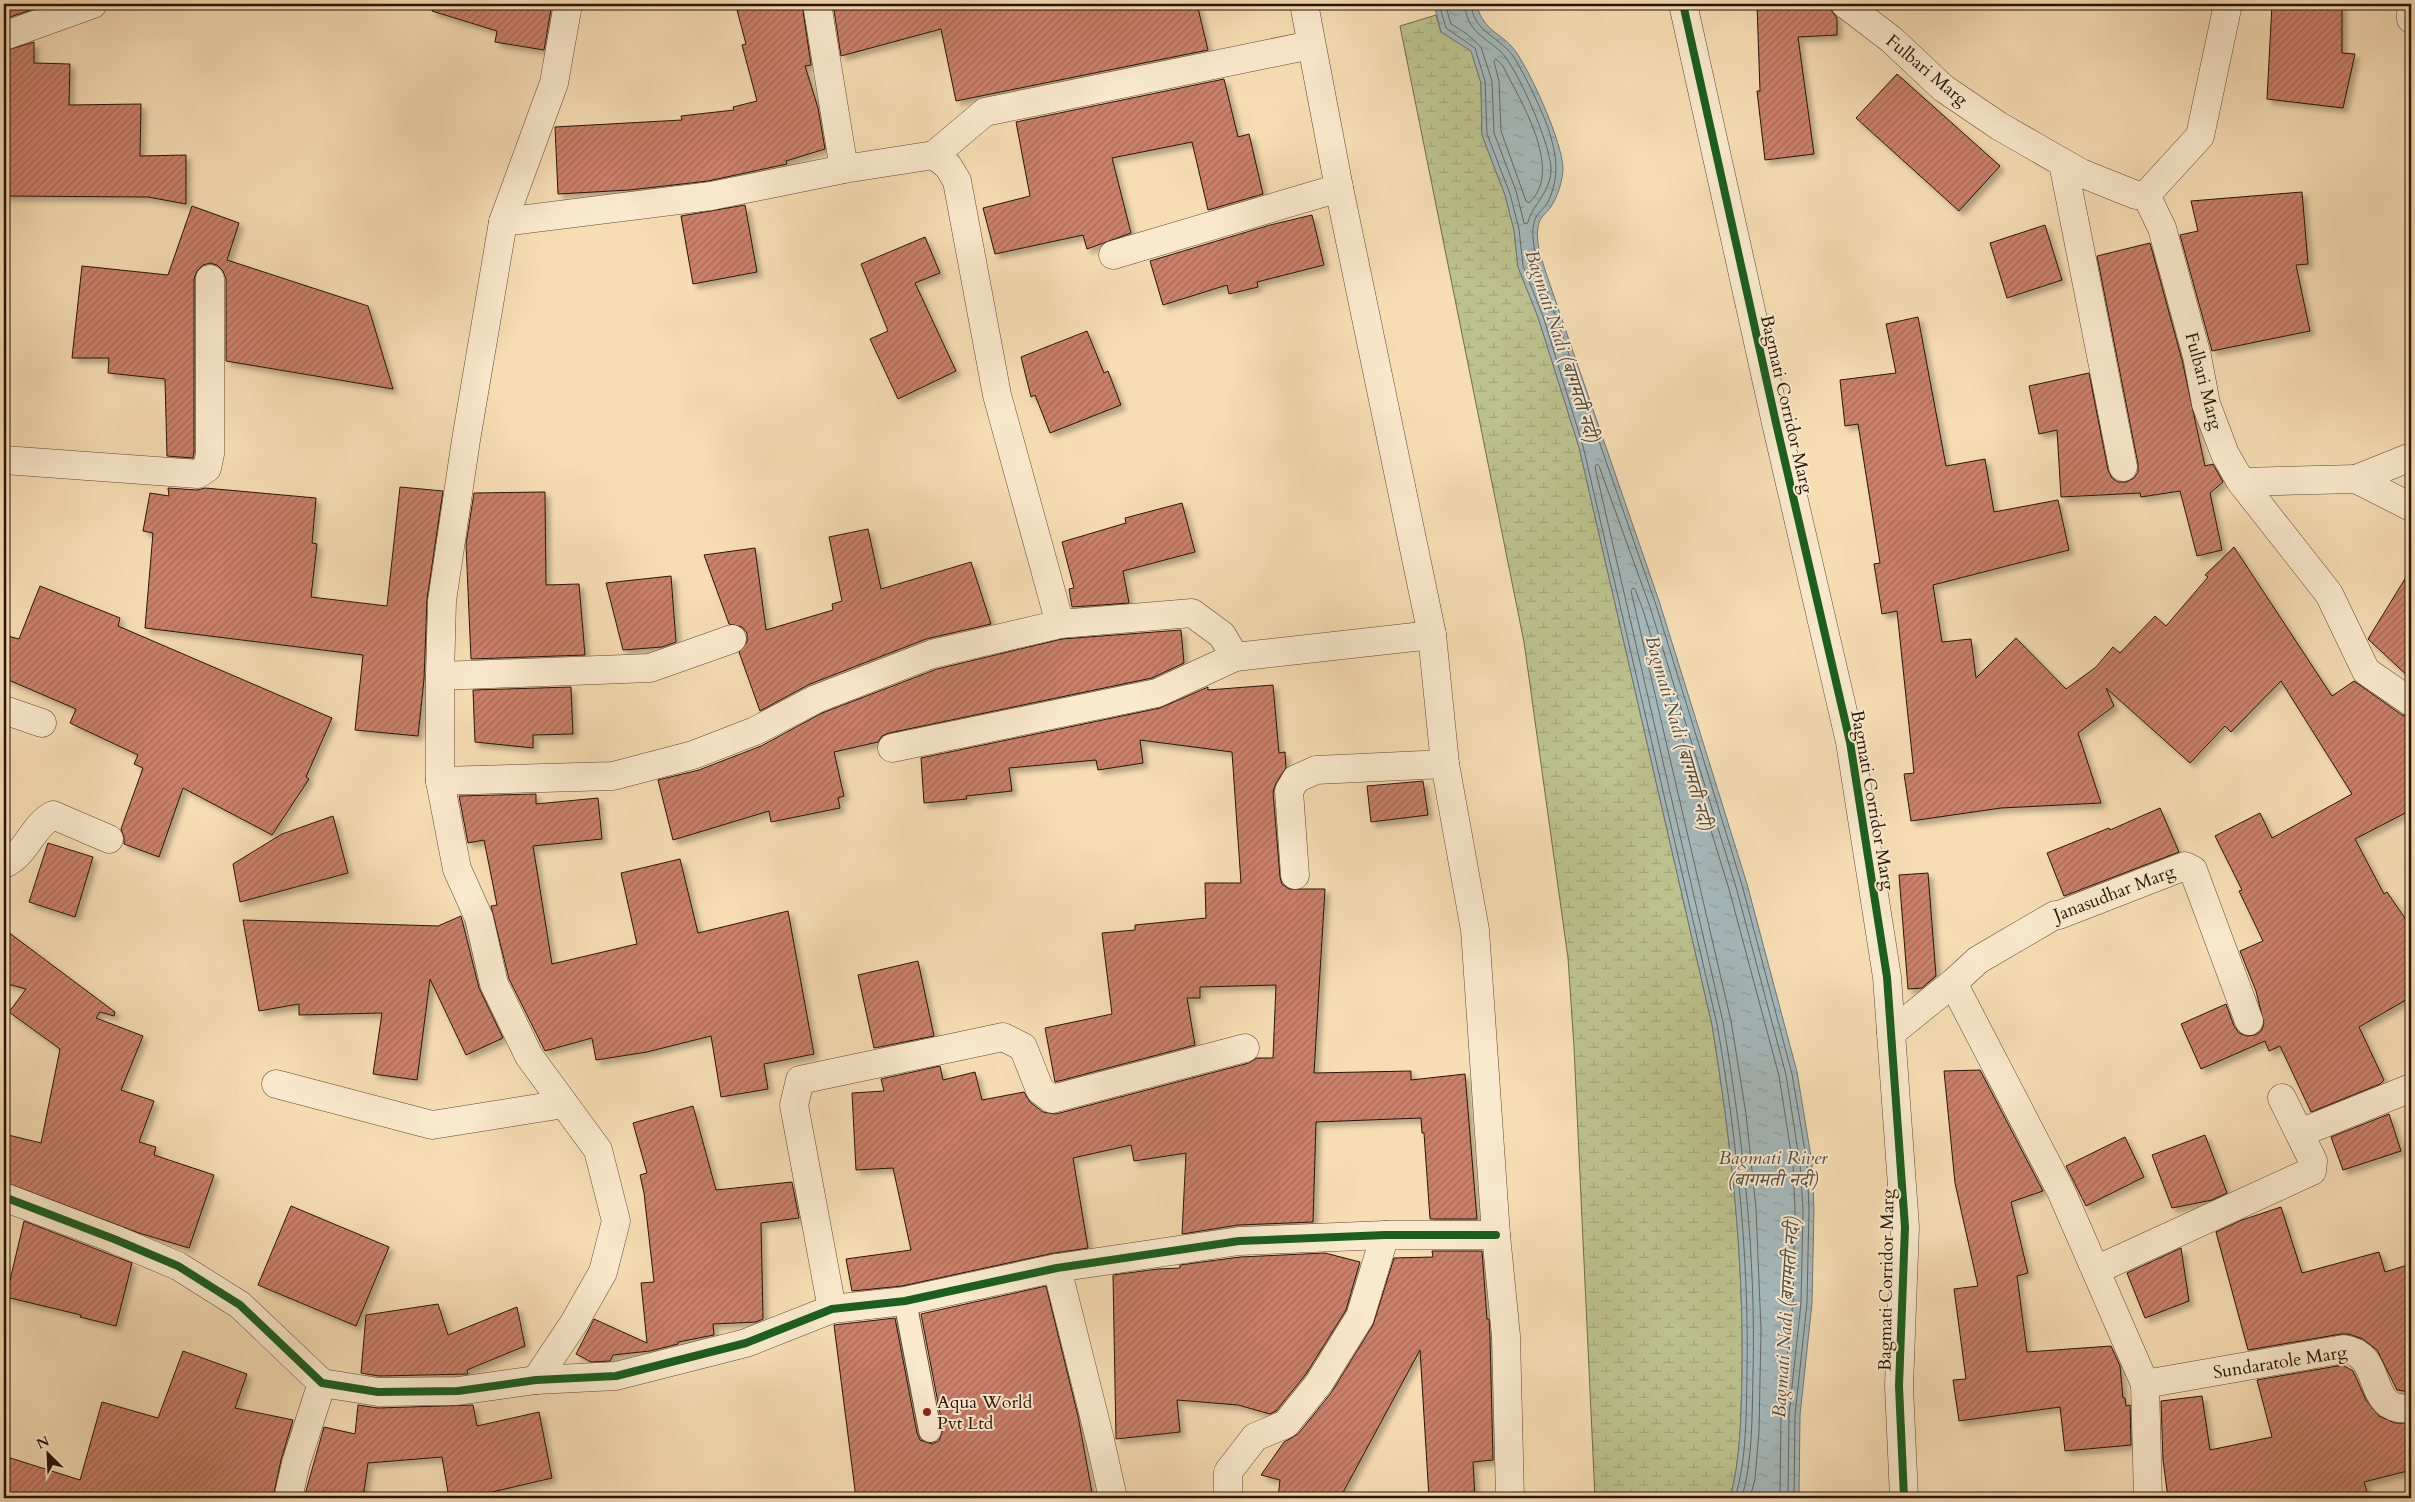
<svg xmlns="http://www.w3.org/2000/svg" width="2415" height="1502" viewBox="0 0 2415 1502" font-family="Cardo,'Noto Serif Devanagari',serif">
	<defs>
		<pattern id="wetland-marsh" width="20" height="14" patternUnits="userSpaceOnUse" patternTransform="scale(1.25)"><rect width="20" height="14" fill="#bcc18d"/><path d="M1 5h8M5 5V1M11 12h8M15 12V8" fill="none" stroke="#a2a578"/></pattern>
		<pattern id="water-ripples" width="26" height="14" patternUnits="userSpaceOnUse" patternTransform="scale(1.25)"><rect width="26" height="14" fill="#a4b8ba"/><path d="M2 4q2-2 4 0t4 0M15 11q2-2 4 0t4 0" fill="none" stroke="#8d9d9e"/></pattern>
		<pattern id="building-hatch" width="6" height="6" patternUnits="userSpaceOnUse" patternTransform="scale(1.25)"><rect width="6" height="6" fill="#cb806b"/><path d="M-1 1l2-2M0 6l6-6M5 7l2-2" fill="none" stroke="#a56856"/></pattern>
		<filter id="shadow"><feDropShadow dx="4.5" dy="4.5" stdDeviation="2.5" flood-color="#0004"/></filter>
	</defs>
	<rect width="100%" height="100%" fill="#f6ddb4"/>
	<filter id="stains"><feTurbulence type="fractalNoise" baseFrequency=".004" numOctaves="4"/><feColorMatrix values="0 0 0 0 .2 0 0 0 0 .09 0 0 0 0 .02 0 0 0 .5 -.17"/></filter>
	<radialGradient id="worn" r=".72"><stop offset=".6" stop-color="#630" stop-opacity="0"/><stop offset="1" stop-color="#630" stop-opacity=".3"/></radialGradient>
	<path fill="url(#wetland-marsh)" stroke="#726a4a" d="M1436,15L1441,32L1471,50L1481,83L1482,135L1505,195L1514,230L1518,267L1538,317L1579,447L1712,1025C1731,1141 1744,1257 1742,1374C1741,1416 1741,1458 1730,1498H1595L1574,1047L1568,958L1524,642L1400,26Z"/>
	<path fill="url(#water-ripples)" stroke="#727672" d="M1434,4H1476C1486,36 1503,31 1518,55C1533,78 1562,142 1563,168C1563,180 1557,199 1550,208C1547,212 1542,216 1540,220C1533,237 1542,260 1547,276L1660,604L1747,884L1797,1072L1812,1163L1814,1209L1812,1303L1800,1415L1799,1498H1730C1741,1458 1741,1416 1742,1375C1744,1257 1731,1141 1712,1025L1579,447L1538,317L1518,267L1514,230L1505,195L1482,135L1481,83L1471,51L1441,32Z"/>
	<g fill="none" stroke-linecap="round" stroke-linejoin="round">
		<g stroke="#666660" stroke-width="1">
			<path d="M1439,4L1446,28L1475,48L1485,81L1487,134L1510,194L1519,229L1523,266L1543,316L1583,446L1717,1024C1737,1140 1749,1256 1747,1374C1746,1416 1747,1458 1735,1498"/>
			<path d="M1445,4L1451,24L1467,34L1481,47L1492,81L1494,133L1516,191L1524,223L1527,224C1529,221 1529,217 1531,214C1539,199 1551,188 1551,169C1551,146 1517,66 1500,51C1483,36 1466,30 1465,4"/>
			<path d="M1471,4C1474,34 1501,36 1515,59C1526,77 1541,108 1548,128C1557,155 1560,176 1548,202C1545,208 1539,211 1536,217C1528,234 1537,260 1542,277L1656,605L1742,885L1792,1074L1807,1163L1809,1209L1807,1303L1795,1415L1794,1498"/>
			<path d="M1496,59L1503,66C1519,99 1565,170 1529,203L1526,201L1501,131L1499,81L1494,62Z"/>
			<path d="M1742,1498C1753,1458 1752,1415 1753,1374C1756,1255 1743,1139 1723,1022L1595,467L1597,464L1599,466L1650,607L1736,887L1786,1075L1800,1164L1803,1209L1801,1303L1789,1414L1788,1498"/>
			<path d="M1750,1498L1755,1479L1759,1431L1761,1330L1756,1208L1746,1114L1731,1021L1631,591L1633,588L1635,589L1643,610L1729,889L1779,1076L1793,1165L1795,1209L1793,1302L1781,1414L1780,1498"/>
		</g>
	</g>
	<g fill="url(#building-hatch)" stroke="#271406" filter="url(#shadow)">
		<path d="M4,4H31V10L4,19Z"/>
		<path d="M433,4H552L544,50L495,42L497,31L432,11Z"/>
		<path d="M743,4H802L811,65L805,66L818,108L825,149L786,161L787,164L708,181L629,190L558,194L555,127L682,120L681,116L734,110L733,107L757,101L742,45L746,44L737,10L744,8Z"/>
		<path d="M833,4H1197L1208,50L956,101L941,29L841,56Z"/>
		<path d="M1757,4H1830L1831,10L1837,18V35L1798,37L1814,154L1765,160L1757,91H1760Z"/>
		<path d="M2272,4H2342V53L2355,54L2343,108L2267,99Z"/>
		<path d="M34,42V63L70,64L69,105L141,104L140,156L186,155V204L148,197L4,196V51Z"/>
		<path d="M1897,74L2000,166L1959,211L1856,118Z"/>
		<path d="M1224,79L1238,137L1249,134L1263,194L1208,210L1192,142L1112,158L1131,233L1087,249L1083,235L995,254L983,208L1030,196L1016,122Z"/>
		<path d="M2302,192L2308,264L2296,265L2310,331L2212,351L2180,235L2198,231L2191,201Z"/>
		<path d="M745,205L757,272L693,284L681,216Z"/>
		<path d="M192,206L239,223L227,260L368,306L393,389L226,361V279L223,271L217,265L210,263L203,265L197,271L194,279V452L193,458L167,456L165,379L108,373L109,358H72L82,266L168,275Z"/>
		<path d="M1312,215L1324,265L1257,282L1258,287L1229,294L1227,285L1163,305L1150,261L1270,225Z"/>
		<path d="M2045,225L2062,280L2007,298L1990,243Z"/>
		<path d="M925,237L940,273L915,283L956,371L898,399L870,339L888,331L861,264Z"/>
		<path d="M2150,243L2182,360L2205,466L2213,464L2223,482L2210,493L2222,550L2197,556L2180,491L2141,497L2140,493L2061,497L2057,430L2039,434L2029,386L2089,373L2108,470L2112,478L2118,482H2126L2134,478L2138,472V464L2097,256Z"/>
		<path d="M1918,317L1946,466L1985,459L1994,512L2058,500L2069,550L1933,585L1942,642L1971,639L1976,678L2016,638L2066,689L2096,667L2113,647L2120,653L2155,616L2166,626L2208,577L2205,575L2234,547L2332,696L2354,681L2402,715L2411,717V810L2355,839L2384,894L2387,892L2411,927V997L2359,1027L2384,1080L2380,1084L2311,1112L2280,1046L2269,1051L2265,1041L2201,1069L2181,1024L2226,1004L2234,1026L2239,1033L2247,1036L2255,1035L2261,1031L2264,1024L2256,991L2240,951L2263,941L2239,891L2242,890L2215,836L2260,813L2272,838L2352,794L2281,681L2231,732L2225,726L2190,763L2106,688L2114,706L2078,733L2101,803L2001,808L1911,821L1904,774L1914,773L1897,611L1882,614L1874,564L1880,563L1858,424L1845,426L1840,380L1896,373L1886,324Z"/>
		<path d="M1087,331L1104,373L1108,371L1121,405L1050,433L1035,395L1031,397L1021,357Z"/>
		<path d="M400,487L443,491L427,599L424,679L418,736L355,730L363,655L145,628L153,533L143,531L150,493L169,496L168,488L197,490L205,488L316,498L312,543L317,544L311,597L387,606Z"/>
		<path d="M545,492L546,585L579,584L585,655L471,659L466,544L474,493Z"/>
		<path d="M1182,503L1195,552L1123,571L1129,603L1072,607L1069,589L1074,588L1062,542L1126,523L1125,518Z"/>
		<path d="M868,529L881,589L971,562L991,624L926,639L810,684L760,711L739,652L747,642V633L742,627L729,624L704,555L755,548L766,630L833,610L832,604L842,601L829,537Z"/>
		<path d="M2411,569V679L2368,639Z"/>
		<path d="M671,576L676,642L662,647L623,650L606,583Z"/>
		<path d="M40,586L120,618L118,626L332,718L306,777L309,779L272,835L183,788L159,857L124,844V837L121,829L143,768L134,764L138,755L70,723L76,709L4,678V635L19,639Z"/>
		<path d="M1181,630L1184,663L1152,678L889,733L882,736L878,742L834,752L844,796L838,798L840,808L771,822L769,811L673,840L658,780L699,770L761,746L822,713L937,669L1062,639Z"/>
		<path d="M1273,685L1279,753L1285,752L1286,768L1276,783L1273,792L1280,877L1282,884L1289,889H1325L1314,1073L1411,1071V1080L1465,1074L1477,1219H1430L1424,1133H1422L1421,1118L1316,1122L1313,1222L1238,1225L1182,1234L1186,1153L1134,1161L1131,1145L1073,1158L1088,1248L1054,1253L902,1286L852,1291L846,1259L911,1250L893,1168L856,1170L852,1093L884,1091L881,1079L940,1066L943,1080L975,1072L982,1100L1024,1092L1030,1102L1043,1112L1056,1114L1249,1063L1257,1058H1273L1276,985L1200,987V998H1187L1195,1045L1055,1082L1045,1028L1112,1014L1102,933L1135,930V925L1206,918L1205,883H1241L1232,752L1140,740L1143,763L1098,770L1096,760L1009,768L1012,791L966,796L967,799L924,803L921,758L1160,708L1208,687V690Z"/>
		<path d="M571,687L573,734L533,735V748L475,742L473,690Z"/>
		<path d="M1423,781L1428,815L1371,822L1367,786Z"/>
		<path d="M536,794V804L598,798L602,839L533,846L552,964L637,944L621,873L680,859L698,933L788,911L814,1054L764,1064L768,1089L721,1097L711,1036L647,1052L596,1060L592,1038L545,1051L509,979L491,906L497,905L484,840L468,843L459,796Z"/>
		<path d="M2160,808L2179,852L2064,896L2047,853L2109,828L2110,830Z"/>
		<path d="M333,816L348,873L240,902L233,864L282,834Z"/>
		<path d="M48,843L93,857L75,917L29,902Z"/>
		<path d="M1928,873L1936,976L1922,988L1908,989L1899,875Z"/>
		<path d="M461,916L479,988L503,1038L466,1055L430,979L417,1080L373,1074L382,1013L299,1015V1004L259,1011L243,920L438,926Z"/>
		<path d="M4,929L115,1012L114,1016L100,1012L96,1018L143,1036L121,1090L154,1101L139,1142L156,1147L154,1155L214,1175L189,1248L139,1233L4,1182V1134L41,1143L60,1049L9,1012L26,989L4,983Z"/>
		<path d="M918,961L934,1036L874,1048L858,975Z"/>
		<path d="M1980,1070L2043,1191L2011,1202L2028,1273L2017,1276L2027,1352L2111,1346L2120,1366L2123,1398H2125L2126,1406L2130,1405L2131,1445L2065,1451L2060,1407L1959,1421L1953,1380L1966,1379L1954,1289L1978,1286L1955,1183L1944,1071Z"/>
		<path d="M693,1106L716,1190L792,1182L799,1218L761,1223L763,1319L756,1322L713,1324L714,1335L678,1342V1344L650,1351L613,1355L610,1361L591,1362L576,1354L594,1319L647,1343L641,1283L654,1282L644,1193L640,1175L647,1173L633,1123Z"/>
		<path d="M2389,1114L2401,1151L2343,1170L2331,1137Z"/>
		<path d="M2205,1135L2227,1193L2212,1200L2172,1208L2152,1155Z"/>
		<path d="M2125,1137L2144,1177L2086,1206L2066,1166Z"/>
		<path d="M291,1206L389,1247L356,1326L258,1285Z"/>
		<path d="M2281,1207L2302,1273L2379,1252L2385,1272L2411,1264V1392L2397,1390L2377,1350L2363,1339L2349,1334H2341L2248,1350L2216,1232L2242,1220Z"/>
		<path d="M24,1221L132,1263L116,1326L80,1317L81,1315L6,1297Z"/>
		<path d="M2181,1248L2189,1301L2145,1318L2127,1273Z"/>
		<path d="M1432,1251H1482L1487,1319H1489L1490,1337L1493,1460L1473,1462L1475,1498H1429L1420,1350L1340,1498H1278L1280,1480L1261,1475L1284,1442L1298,1434L1331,1393L1373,1325L1394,1258L1433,1257Z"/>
		<path d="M1325,1253L1360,1262L1346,1310L1306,1374L1276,1411L1270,1414L1238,1405L1177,1400L1180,1432L1116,1439L1113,1275L1158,1269L1180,1268V1265L1240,1257Z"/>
		<path d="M1046,1286L1078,1416L1093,1498H856L834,1325L895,1318L917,1433L920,1440L932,1444L939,1441L943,1429L921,1314Z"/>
		<path d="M438,1304L448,1335L517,1307L525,1346L467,1370L468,1374L379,1376L361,1373L366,1315Z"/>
		<path d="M183,1351L247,1374L235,1408L293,1420L281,1460L273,1498H4V1456L80,1480L102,1402L158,1418Z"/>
		<path d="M2343,1365L2353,1371L2366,1400L2379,1416L2395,1423H2411V1470L2364,1482L2369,1498H2168L2163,1460L2161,1401L2202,1396L2210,1450L2272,1437L2257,1380Z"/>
		<path d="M358,1405L378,1408L473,1405L477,1426L539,1412L552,1478L488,1493V1498H449L442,1457L368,1463L363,1498H304L324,1427L355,1434Z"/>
	</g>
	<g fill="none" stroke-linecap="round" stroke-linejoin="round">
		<g stroke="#5b4632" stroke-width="24">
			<path id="service" d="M905,1301L930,1431"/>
		</g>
		<g stroke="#5b4632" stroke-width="29">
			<g id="minor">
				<path d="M817,4L844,169"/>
				<path d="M1845,4L1892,40L1943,88L1999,126L2081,173L2136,195H2146L2162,228L2197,356L2206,404L2225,454L2241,482L2356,479L2411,507"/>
				<path d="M2411,14V19"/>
				<path d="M4,36L93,4"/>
				<path d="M934,155L985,112L1311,45"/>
				<path d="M2063,163L2123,467"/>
				<path d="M2146,195L2200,136L2228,4"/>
				<path d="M503,222L711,196L844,169L934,155L948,166L957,181L997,395L1060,624"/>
				<path d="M1113,255L1339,188"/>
				<path d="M4,460L198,474L207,468L210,454V279"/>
				<path d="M2356,479L2411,457"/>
				<path d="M2241,482L2329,594L2366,671L2411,702"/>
				<path d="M440,676L650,668L732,639"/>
				<path d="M4,710L42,723"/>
				<path d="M892,748L1157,693L1235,657"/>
				<path d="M440,781L613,776L693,755L755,731L816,699L932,654L1060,624L1192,613L1222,635L1235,657L1432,635"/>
				<path d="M4,864C27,854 32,826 53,815L109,839"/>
				<path d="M1295,875L1289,791L1296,779L1316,770L1445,764"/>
				<path d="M1953,983L2061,1191L2145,1384L2148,1498"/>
				<path d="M1891,1033L1953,983L1978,960L2055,915H2059L2185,866L2193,870L2249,1021"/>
				<path d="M276,1084L432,1125L564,1104"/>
				<path d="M2300,1133L2411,1088"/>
				<path d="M4,1197L114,1239L178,1266L240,1305L322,1383L378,1392L458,1391L536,1380L616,1376L746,1343L832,1309L905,1301L1057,1268L1239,1241L1385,1235H1496"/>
				<path d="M1057,1268L1100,1440L1113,1498"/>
				<path d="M2096,1270L2312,1171L2313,1161L2282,1098"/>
				<path d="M832,1309L794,1105L800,1080L1003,1037L1023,1047L1040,1090L1052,1099L1245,1048"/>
				<path d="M536,1380L574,1323L603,1272L616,1221L598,1150L529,1056L494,984L479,918L457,869L440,781V676L442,601L466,440L503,222L554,83L568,4"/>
				<path d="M2145,1384L2344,1349C2387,1355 2363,1414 2411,1408"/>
				<path d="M288,1498L296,1463L322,1383"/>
				<path d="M1228,1498V1472L1255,1437L1286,1424L1319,1383L1360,1317L1385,1235"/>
			</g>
		</g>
		<g stroke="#5b4632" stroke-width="29">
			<g id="tertiary">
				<path d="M1304,4L1339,188L1432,635L1445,764L1475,930L1496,1235L1506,1336L1510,1498"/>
				<path d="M1683,4L1776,423L1850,742L1887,977L1905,1227L1899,1386L1904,1498"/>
			</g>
		</g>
		<use href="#service" stroke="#f9e9ce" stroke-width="22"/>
		<use href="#minor" stroke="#f9e9ce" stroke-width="28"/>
		<use href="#tertiary" stroke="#f9e9ce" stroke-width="28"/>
		<g stroke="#f9e9ce" stroke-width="11">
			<g id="cycleway">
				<path d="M1683,4L1776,423L1850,742L1887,977L1905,1227L1899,1386L1904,1498"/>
				<path d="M4,1197L114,1239L178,1266L240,1305L322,1383L378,1392L458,1391L536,1380L616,1376L746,1343L832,1309L905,1301L1057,1268L1239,1241L1385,1235H1496"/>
			</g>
		</g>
		<use href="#cycleway" stroke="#1b5e20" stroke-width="8"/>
	</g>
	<circle fill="#8f2418" stroke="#f9e9ce" stroke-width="2" cx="927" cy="1412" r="5"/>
	<g text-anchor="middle" stroke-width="4" stroke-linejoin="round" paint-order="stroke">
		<g font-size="18" fill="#271406" stroke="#f9e9ce">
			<text transform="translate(1927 70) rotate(40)" y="6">Fulbari Marg</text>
			<text transform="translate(2204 381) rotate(75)" y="6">Fulbari Marg</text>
			<text transform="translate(1787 404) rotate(77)" y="6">Bagmati Corridor Marg</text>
			<text transform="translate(1873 800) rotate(80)" y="6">Bagmati Corridor Marg</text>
			<text transform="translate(2114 893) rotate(-21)" y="6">Janasudhar Marg</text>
			<text transform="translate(1886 1280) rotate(-89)" y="6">Bagmati Corridor Marg</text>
			<text transform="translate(2280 1362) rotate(-9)" y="6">Sundaratole Marg</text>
		</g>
		<g font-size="18" fill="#271406" stroke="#f9e9ce" text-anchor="start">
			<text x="937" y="1408">Aqua World<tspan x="937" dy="21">Pvt Ltd</tspan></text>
		</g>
		<g font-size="19" font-style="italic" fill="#534d45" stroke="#f9e9ce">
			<text transform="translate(1563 346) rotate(72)" y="7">Bagmati Nadi (बागमती नदी)</text>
			<text transform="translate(1680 733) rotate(74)" y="7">Bagmati Nadi (बागमती नदी)</text>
			<text x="1773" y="1164">Bagmati River<tspan x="1773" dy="22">(बागमती नदी)</tspan></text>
			<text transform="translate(1785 1317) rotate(-86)" y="7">Bagmati Nadi (बागमती नदी)</text>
		</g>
	</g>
	<rect width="2415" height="1502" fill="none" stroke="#f6ddb4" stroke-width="20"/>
	<rect x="5" y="5" width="2405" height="1492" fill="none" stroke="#271406" stroke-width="2.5"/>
	<rect x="10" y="10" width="2395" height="1482" fill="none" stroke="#271406"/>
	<g transform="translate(48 1454) rotate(336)" stroke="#f9e9ce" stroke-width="4" paint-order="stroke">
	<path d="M0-4L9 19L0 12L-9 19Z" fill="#271406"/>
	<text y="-8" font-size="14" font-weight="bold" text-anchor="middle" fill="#271406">N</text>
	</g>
	<rect width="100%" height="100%" filter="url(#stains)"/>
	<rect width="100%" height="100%" fill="url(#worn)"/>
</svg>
